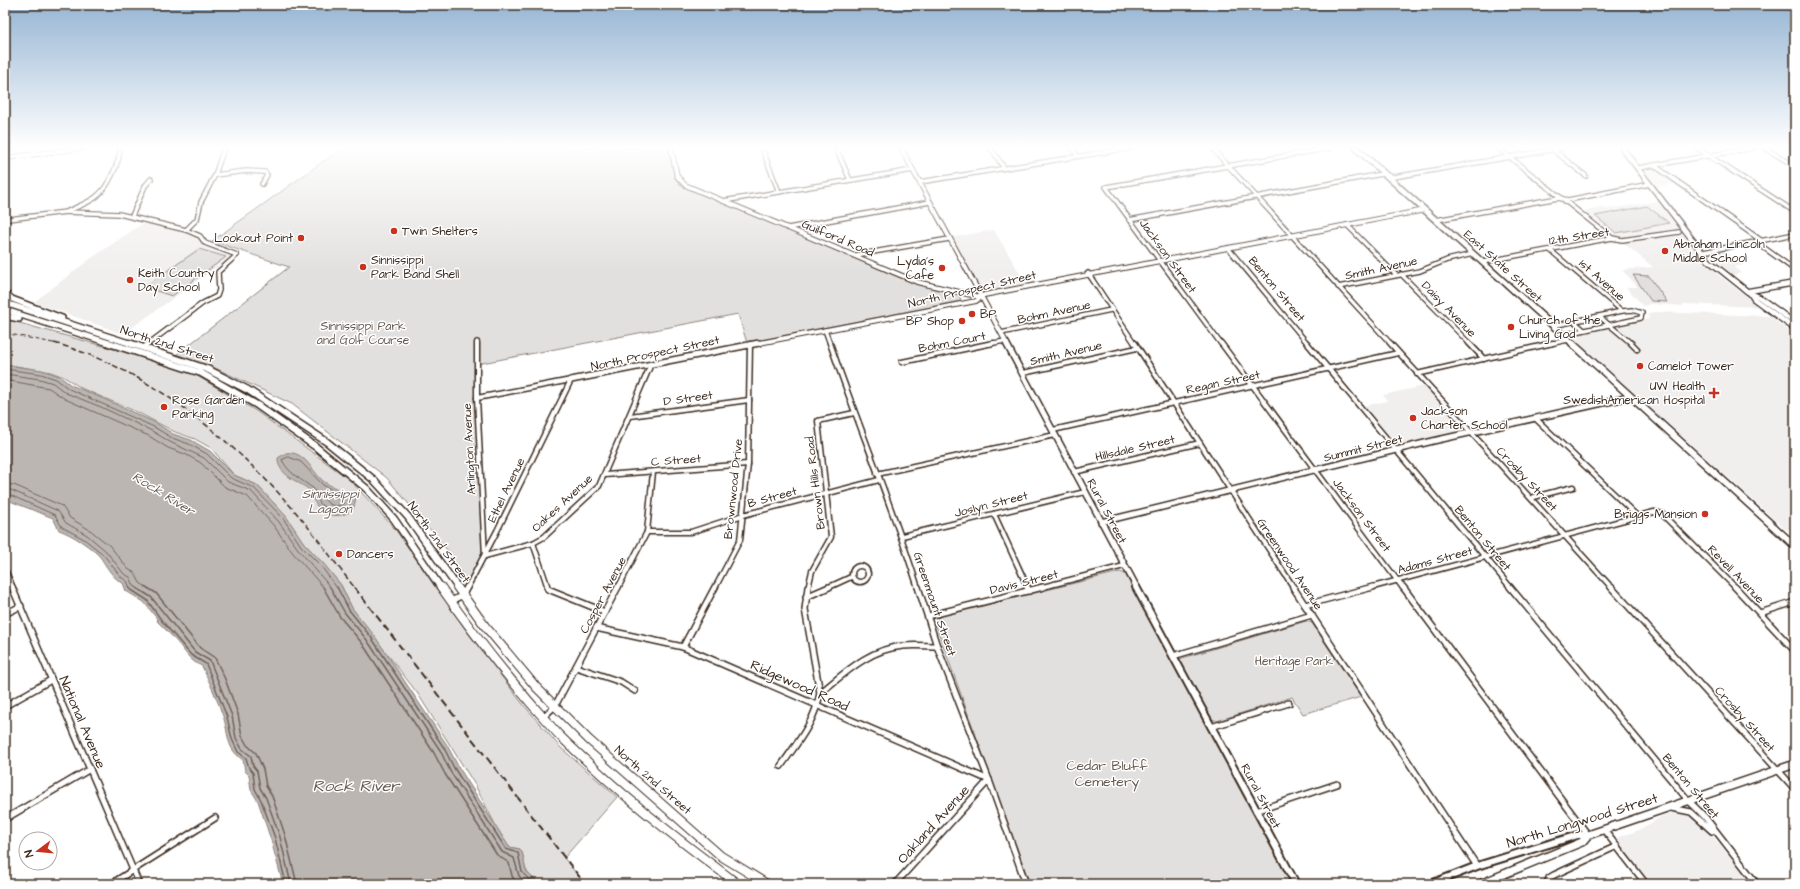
<svg xmlns="http://www.w3.org/2000/svg" width="1800" height="889" viewBox="0 0 1800 889" font-family="'Architects Daughter',sans-serif">
	<rect width="100%" height="100%" fill="#fff"/>
	<filter id="ink" filterUnits="userSpaceOnUse"><feTurbulence type="fractalNoise" baseFrequency=".025" numOctaves="2"/><feDisplacementMap in="SourceGraphic" scale="8" xChannelSelector="R" yChannelSelector="G"/><feConvolveMatrix kernelMatrix="1 2 1 2 8 2 1 2 1" color-interpolation-filters="sRGB"/></filter>
	<g filter="url(#ink)">
		<g fill="#f1efee">
			<path d="M1655,168L1677,183L1657,187L1644,170Z"/>
			<path d="M1658,201L1703,260L1721,277L1753,301L1756,304L1755,307L1684,304L1683,306L1651,304L1643,306L1626,287H1638L1622,270L1653,267L1584,211L1604,207L1607,209Z"/>
			<path d="M145,222L197,236L209,246L232,256L123,334L34,302L90,259Z"/>
			<path d="M994,230L1025,282L1031,283L985,292L979,290L951,236L954,237Z"/>
			<path d="M1724,251L1743,265L1734,267L1741,273L1732,275L1711,255L1712,254Z"/>
			<path d="M1657,312L1769,316L1795,335V528L1786,530L1570,335L1649,319L1648,313Z"/>
			<path d="M1424,386L1463,429V431L1398,446L1364,406L1387,401L1383,395Z"/>
			<path d="M1676,812L1689,814L1705,827L1753,884H1648L1617,843L1616,838L1639,830L1662,816Z"/>
		</g>
		<g fill="#e2e0de" stroke="#8e857e">
			<path d="M342,148H668L675,178L680,185L908,281L925,287L959,294L961,301L747,343L738,314L477,364L485,556L467,583L448,551L387,478L292,404L213,367L176,355L289,267L212,241Z"/>
			<path d="M1647,206L1669,223L1616,233L1595,216Z"/>
			<path d="M199,249L226,257L172,296L144,287Z"/>
			<path d="M1633,275L1649,276L1667,302L1651,301Z"/>
			<path d="M5,319L110,348L189,371L256,411L350,480L395,529L468,633L522,703L560,747L617,797L564,858L585,884H539C536,879 530,877 527,872C523,865 525,856 520,849L509,847L497,828L475,785L418,694L352,608L341,585L307,548L273,502L268,499L257,485L234,475L211,448L195,439L175,432L137,412L83,389L64,377L51,372L5,364Z"/>
			<path d="M1120,572L1125,574L1291,884H1030L935,623L940,616Z"/>
			<path d="M1306,621L1312,623L1361,697L1303,714L1292,697L1217,721L1212,719L1179,659Z"/>
		</g>
		<g fill="#bcb6b3" stroke="#887e77">
			<path d="M5,365L42,370L59,376L71,385L104,399L156,423L173,434L191,440L210,451L234,475L257,485L286,516L304,543L324,564L341,585L352,608L374,635L447,745L458,766L509,847L520,849C525,856 523,865 527,872C530,877 536,879 539,884H283L271,840L258,801L251,790L249,775L245,771L243,760C226,748 229,736 224,719C218,701 210,683 202,666C189,661 186,652 177,642C171,635 164,628 157,621L158,620L144,602L126,591L123,583C114,580 106,566 101,558C93,548 71,534 59,530L53,518L5,499Z"/>
			<path d="M286,453C304,450 312,471 323,481C330,486 346,493 354,495L356,498L353,510C334,522 315,514 311,491C300,482 277,475 278,458Z"/>
		</g>
		<g fill="none" stroke-linecap="round" stroke-linejoin="round">
			<g stroke="#6f625a" stroke-width="1">
				<path d="M5,369L41,374L56,379L69,389L154,427L172,438L189,444L207,454L231,478L254,488L283,518L301,546L321,566L337,588"/>
				<path d="M5,374L40,379L53,383L66,393L101,407L152,431L170,442L204,458L228,482L251,491L279,522L298,549L331,588"/>
				<path d="M5,380L49,388L65,399L149,436L168,448L185,454L201,463L225,487L247,496L274,526L293,553L324,588"/>
				<path d="M289,457L301,462L323,485L350,499V507C330,514 320,511 314,489C302,480 289,474 282,460Z"/>
				<path d="M5,484L14,485L62,506L70,518L90,530L110,546L128,569L135,573L140,583L148,588"/>
				<path d="M5,490H11L58,511L66,523L87,535L106,551L124,574L130,577L134,586L137,588"/>
				<path d="M321,492L339,499L344,504C333,509 324,503 321,492Z"/>
				<path d="M5,495H10L55,515L62,527L84,539L103,554L121,577L127,581L130,588"/>
			</g>
			<g stroke="#6f625a" stroke-width="1.5">
				<path d="M129,587L130,589L147,600L162,621L191,655L206,664L227,717L232,739L238,752L246,758L249,768L253,773L255,789L261,800L275,838L286,884"/>
				<path d="M135,587L151,597L195,652L210,661L232,716L236,738L242,749L251,756L253,766L257,771L260,788L266,798L280,837L291,884"/>
				<path d="M146,587L156,593L200,648L215,658L225,679L238,714L242,736L247,745L256,753L263,769L266,786L272,796L285,835L297,884"/>
				<path d="M323,587L340,617L362,643L434,753L445,774L497,855L509,863L512,876L517,884"/>
				<path d="M330,587L345,613L367,640L440,750L450,771L502,852L514,858L519,876L527,884"/>
				<path d="M337,587L349,610L371,637L444,748L454,768L506,849L518,853L522,872L534,884"/>
			</g>
			<g stroke="#3b2a1e" stroke-width="6">
				<g id="minor-far2">
					<path d="M762,148L779,192"/>
					<path d="M836,148L850,180"/>
					<path d="M991,148L1004,168"/>
					<path d="M1072,148L1078,156"/>
					<path d="M1212,148L1391,344"/>
					<path d="M1498,148L1612,238"/>
					<path d="M1697,148L1795,212"/>
					<path d="M1765,148L1795,166"/>
					<path d="M1552,149L1586,176"/>
					<path d="M1655,166L1762,241"/>
					<path d="M1638,168L1753,148"/>
					<path d="M215,175L246,171L265,172L267,175L262,184"/>
					<path d="M920,182L1130,148"/>
					<path d="M723,201L913,170"/>
					<path d="M68,211C77,207 88,203 96,197C108,188 120,162 120,148"/>
					<path d="M132,216L145,186L151,179"/>
					<path d="M9,219L66,212L119,214L186,230L200,236L205,243L237,255L218,272L219,290L217,296L203,303L148,344"/>
					<path d="M1129,220L1382,174L1394,177L1562,148"/>
					<path d="M1436,220L1558,198L1568,200L1650,184"/>
					<path d="M1347,225L1396,275"/>
					<path d="M788,228L930,202"/>
					<path d="M186,230L197,219L201,202L215,175L224,148"/>
					<path d="M1756,242L1795,270"/>
					<path d="M1228,248L1308,344"/>
					<path d="M1550,250L1622,311"/>
					<path d="M1703,252L1795,234"/>
					<path d="M856,255L949,239"/>
					<path d="M1483,262L1612,238L1622,240L1679,232"/>
					<path d="M1088,273L1135,344"/>
					<path d="M1401,274L1470,344"/>
					<path d="M1338,287L1420,271L1447,260L1473,254"/>
					<path d="M1600,317L1632,344"/>
					<path d="M1575,322L1584,330"/>
					<path d="M1553,326L1622,311L1632,310L1642,313L1641,318L1562,335"/>
					<path d="M825,330L830,344"/>
					<path d="M1001,333L1111,310"/>
					<path d="M477,342V344"/>
					<path d="M988,344L1005,341"/>
					<path d="M1221,344L1106,187L1331,148"/>
					<path d="M1549,344L1568,340"/>
				</g>
			</g>
			<g stroke="#3b2a1e" stroke-width="7">
				<g id="minor-far1">
					<path d="M477,343V398L485,556"/>
					<path d="M830,343C858,425 892,505 918,588"/>
					<path d="M1135,343L1294,588"/>
					<path d="M1221,343L1403,588"/>
					<path d="M1307,343L1511,588"/>
					<path d="M1390,343L1612,588"/>
					<path d="M1469,343L1484,359"/>
					<path d="M1631,343L1637,349"/>
					<path d="M143,348L149,343"/>
					<path d="M902,362L993,343"/>
					<path d="M1023,373L1137,348"/>
					<path d="M1417,374L1553,343"/>
					<path d="M477,398L571,380"/>
					<path d="M630,416L749,400"/>
					<path d="M1535,418L1637,516"/>
					<path d="M1053,430L1398,353"/>
					<path d="M1074,472L1200,443"/>
					<path d="M877,474L1055,435"/>
					<path d="M605,475L748,464"/>
					<path d="M1532,499L1534,497L1573,487"/>
					<path d="M994,514L1028,588"/>
					<path d="M647,532H691L743,515L879,480"/>
					<path d="M902,536L1085,492"/>
					<path d="M533,543L548,588"/>
					<path d="M485,556L533,543L544,537L599,486L651,364"/>
					<circle cx="860" cy="574" r="8"/>
					<path d="M5,570L13,588"/>
					<path d="M467,588L497,531L571,380"/>
					<path d="M618,588L647,532L653,472"/>
					<path d="M715,588L740,540L748,464L750,344"/>
					<path d="M808,588L812,571L831,537L818,421L854,413"/>
					<path d="M827,588L851,577"/>
					<path d="M1039,588L1124,566"/>
					<path d="M1369,588L1654,512L1662,514L1736,588"/>
				</g>
			</g>
			<g stroke="#3b2a1e" stroke-width="8">
				<g id="minor">
					<path d="M12,587L139,884"/>
					<path d="M547,587L548,589L605,612"/>
					<path d="M918,587L937,646L989,780L1026,884"/>
					<path d="M1027,587L1029,591"/>
					<path d="M1293,587L1477,866"/>
					<path d="M1403,587L1588,835"/>
					<path d="M1510,587L1688,800L1705,817L1757,884"/>
					<path d="M1611,587L1795,789"/>
					<path d="M1735,587L1795,651"/>
					<path d="M806,597L829,587"/>
					<path d="M451,601L463,595L467,587"/>
					<path d="M1305,605L1373,587"/>
					<path d="M1760,613L1795,602"/>
					<path d="M5,614L21,606"/>
					<path d="M928,616L1043,587"/>
					<path d="M596,628L683,647L989,780L895,884"/>
					<path d="M683,647L715,587"/>
					<path d="M1173,656L1312,615"/>
					<path d="M576,667L621,682L635,691"/>
					<path d="M820,693C845,673 869,649 903,646C914,645 926,646 937,646"/>
					<path d="M5,706L51,680"/>
					<path d="M543,717L555,706L618,587"/>
					<path d="M1211,727L1289,703"/>
					<path d="M781,766C797,743 815,722 820,693L805,609L808,587"/>
					<path d="M1671,808L1691,812L1712,831"/>
					<path d="M1256,811L1337,784"/>
					<path d="M5,819L90,769"/>
					<path d="M1604,830L1646,884"/>
					<path d="M111,884L215,818"/>
					<path d="M1547,884L1549,878L1554,875L1617,846"/>
				</g>
			</g>
			<g stroke="#3b2a1e" stroke-width="6">
				<g id="tertiary-far2">
					<path d="M671,148L677,176L685,185L917,282L980,297"/>
					<path d="M901,148L1007,344"/>
					<path d="M5,158L82,148"/>
					<path d="M754,344L976,301L984,295L1425,210"/>
				</g>
			</g>
			<g stroke="#3b2a1e" stroke-width="8">
				<g id="tertiary-far1">
					<path d="M1006,343L1137,588"/>
					<path d="M571,380L759,343"/>
					<path d="M1101,522L1433,441L1630,397"/>
				</g>
			</g>
			<g stroke="#3b2a1e" stroke-width="10">
				<g id="tertiary">
					<path d="M1136,587L1296,884"/>
					<path d="M1431,884L1477,866L1578,835H1588"/>
				</g>
			</g>
			<g stroke="#3b2a1e" stroke-width="7">
				<g id="secondary-far1">
					<path d="M1622,148L1708,260L1748,292L1759,297L1795,323"/>
					<path d="M1749,291L1795,283"/>
					<path d="M1750,293L1754,299L1795,329"/>
				</g>
			</g>
			<g stroke="#3b2a1e" stroke-width="10">
				<path id="secondary" d="M1480,884L1582,842L1588,835L1795,764"/>
			</g>
			<g stroke="#3b2a1e" stroke-width="8">
				<g id="primary-far2">
					<path d="M1356,148L1573,344"/>
					<path d="M5,293L12,299L62,318"/>
					<path d="M5,303L132,344"/>
					<path d="M5,310L112,344"/>
					<path d="M5,316L19,319"/>
				</g>
			</g>
			<g stroke="#3b2a1e" stroke-width="9">
				<g id="primary-far1">
					<path d="M109,343L201,373L257,405L316,447L367,489L394,519L441,588"/>
					<path d="M129,343L207,369L248,390L327,442L374,480L408,517L458,588"/>
					<path d="M1572,343L1795,546"/>
				</g>
			</g>
			<g stroke="#3b2a1e" stroke-width="10">
				<g id="primary">
					<path d="M441,587C476,638 516,688 558,734C569,745 580,755 591,765C638,809 687,846 738,884"/>
					<path d="M457,587L485,626L536,687L589,740L721,856L767,884"/>
				</g>
			</g>
			<use href="#minor-far2" stroke="#fff" stroke-width="3.5"/>
			<use href="#minor-far1" stroke="#fff" stroke-width="4"/>
			<use href="#minor" stroke="#fff" stroke-width="5"/>
			<use href="#tertiary-far2" stroke="#fff" stroke-width="4"/>
			<use href="#tertiary-far1" stroke="#fff" stroke-width="5"/>
			<use href="#tertiary" stroke="#fff" stroke-width="6"/>
			<use href="#secondary-far1" stroke="#fff" stroke-width="4.5"/>
			<use href="#secondary" stroke="#fff" stroke-width="7"/>
			<use href="#primary-far2" stroke="#fff" stroke-width="5"/>
			<use href="#primary-far1" stroke="#fff" stroke-width="6"/>
			<use href="#primary" stroke="#fff" stroke-width="8"/>
			<path stroke="#3b2a1e" stroke-width="1" stroke-dasharray="5 2.5" stroke-linecap="butt" d="M5,333L58,344"/>
			<path stroke="#3b2a1e" stroke-width="1.5" stroke-dasharray="6 3" stroke-linecap="butt" d="M54,343C149,369 229,437 293,509C315,534 334,562 355,588"/>
			<path stroke="#3b2a1e" stroke-width="2" stroke-dasharray="8 4" stroke-linecap="butt" d="M354,587L585,884"/>
		</g>
	</g>
	<linearGradient id="sky" x2="0" y2="1"><stop stop-color="#96b5d3"/><stop offset="0.54" stop-color="#fff"/><stop offset="1" stop-color="#fff" stop-opacity="0"/></linearGradient>
	<rect width="1800" height="272" fill="url(#sky)"/>
	<g fill="#c8321e" stroke="#fff" stroke-width="1.5">
		<circle cx="394" cy="231" r="4"/>
		<circle cx="301" cy="238" r="4"/>
		<circle cx="1665" cy="251" r="4"/>
		<circle cx="363" cy="267" r="4"/>
		<circle cx="942" cy="268" r="4"/>
		<circle cx="130" cy="280" r="4"/>
		<circle cx="972" cy="314" r="4"/>
		<circle cx="962" cy="321" r="4"/>
		<circle cx="1511" cy="327" r="4"/>
		<circle cx="1640" cy="366" r="4"/>
		<path d="M1712 387h4v4h4v4h-4v4h-4v-4h-4v-4h4z"/>
		<circle cx="164" cy="407" r="4"/>
		<circle cx="1413" cy="418" r="4"/>
		<circle cx="1705" cy="514" r="4"/>
		<circle cx="339" cy="554" r="4"/>
	</g>
	<g text-anchor="middle" stroke-width="3" stroke-linejoin="round" paint-order="stroke">
		<g font-size="12" fill="#3b2a1e" stroke="#fff" text-anchor="start">
			<text x="402" y="235">Twin Shelters</text>
			<text x="293" y="242" text-anchor="end">Lookout Point</text>
			<text x="1673" y="248">Abraham Lincoln<tspan x="1673" dy="14">Middle School</tspan></text>
			<text x="371" y="264">Sinnissippi<tspan x="371" dy="14">Park Band Shell</tspan></text>
			<text x="934" y="265" text-anchor="end">Lydia's<tspan x="934" dy="14">Cafe</tspan></text>
			<text x="138" y="277">Keith Country<tspan x="138" dy="14">Day School</tspan></text>
			<text x="980" y="318">BP</text>
			<text x="1519" y="324">Church of the<tspan x="1519" dy="14">Living God</tspan></text>
			<text x="954" y="325" text-anchor="end">BP Shop</text>
			<text x="1648" y="370">Camelot Tower</text>
			<text x="1705" y="390" text-anchor="end">UW Health<tspan x="1705" dy="14">SwedishAmerican Hospital</tspan></text>
			<text x="172" y="404">Rose Garden<tspan x="172" dy="14">Parking</tspan></text>
			<text x="1421" y="415">Jackson<tspan x="1421" dy="14">Charter School</tspan></text>
			<text x="1697" y="518" text-anchor="end">Briggs Mansion</text>
			<text x="347" y="558">Dancers</text>
		</g>
		<g font-size="12" fill="#3b2a1e" stroke="#fff">
			<text transform="translate(1579 236) rotate(-9)" y="4">12th Street</text>
			<text transform="translate(838 238) rotate(23)" y="4">Guilford Road</text>
			<text transform="translate(1168 256) rotate(54)" y="4">Jackson Street</text>
			<text transform="translate(1503 266) rotate(42)" y="4">East State Street</text>
			<text transform="translate(1381 268) rotate(-12)" y="4">Smith Avenue</text>
			<text transform="translate(1602 280) rotate(41)" y="4">1st Avenue</text>
			<text transform="translate(972 289) rotate(-13)" y="4">North Prospect Street</text>
			<text transform="translate(1277 289) rotate(50)" y="4">Benton Street</text>
			<text transform="translate(1449 309) rotate(46)" y="4">Daisy Avenue</text>
			<text transform="translate(1054 312) rotate(-12)" y="4">Bohm Avenue</text>
			<text transform="translate(952 342) rotate(-11)" y="4">Bohm Court</text>
			<text transform="translate(167 344) rotate(18)" y="4">North 2nd Street</text>
			<text transform="translate(655 353) rotate(-12)" y="4">North Prospect Street</text>
			<text transform="translate(1066 353) rotate(-13)" y="4">Smith Avenue</text>
			<text transform="translate(1223 382) rotate(-12)" y="4">Regan Street</text>
			<text transform="translate(688 398) rotate(-8)" y="4">D Street</text>
			<text transform="translate(1135 448) rotate(-13)" y="4">Hillsdale Street</text>
			<text transform="translate(1363 448) rotate(-14)" y="4">Summit Street</text>
			<text transform="translate(469 449) rotate(-93)" y="4">Arlington Avenue</text>
			<text transform="translate(676 460) rotate(-4)" y="4">C Street</text>
			<text transform="translate(1527 479) rotate(47)" y="4">Crosby Street</text>
			<text transform="translate(815 483) rotate(-97)" y="4">Brown Hills Road</text>
			<text transform="translate(733 489) rotate(-84)" y="4">Brownwood Drive</text>
			<text transform="translate(506 490) rotate(-64)" y="4">Ethel Avenue</text>
			<text transform="translate(772 497) rotate(-15)" y="4">B Street</text>
			<text transform="translate(562 503) rotate(-43)" y="4">Oakes Avenue</text>
			<text transform="translate(991 504) rotate(-14)" y="4">Joslyn Street</text>
			<text transform="translate(1107 511) rotate(62)" y="4">Rural Street</text>
			<text transform="translate(1362 515) rotate(53)" y="4">Jackson Street</text>
			<text transform="translate(1483 538) rotate(50)" y="4">Benton Street</text>
			<text transform="translate(439 542) rotate(54)" y="4">North 2nd Street</text>
			<text transform="translate(1435 560) rotate(-15)" y="4">Adams Street</text>
			<text transform="translate(1290 564) rotate(56)" y="4">Greenwood Avenue</text>
			<text transform="translate(1736 574) rotate(46)" y="4">Revell Avenue</text>
			<text transform="translate(1024 582) rotate(-14)" y="4">Davis Street</text>
			<text transform="translate(603 595) rotate(-62)" y="4">Cosper Avenue</text>
			<text transform="translate(935 604) rotate(71)" y="4">Greenmount Street</text>
			<text transform="translate(1745 719) rotate(48)" y="4">Crosby Street</text>
			<text transform="translate(653 780) rotate(41)" y="4">North 2nd Street</text>
			<text transform="translate(1691 786) rotate(50)" y="4">Benton Street</text>
			<text transform="translate(1261 796) rotate(62)" y="4">Rural Street</text>
		</g>
		<g font-size="12" fill="#65584e" stroke="#fff">
			<text x="363" y="330">Sinnissippi Park<tspan x="363" dy="14">and Golf Course</tspan></text>
			<text x="1294" y="665">Heritage Park</text>
		</g>
		<g font-size="13" font-style="italic" fill="#685b52" stroke="#fff">
			<text transform="translate(164 493) rotate(32)" y="5">Rock River</text>
			<text x="330" y="498">Sinnissippi<tspan x="330" dy="15">Lagoon</tspan></text>
		</g>
		<g font-size="14" fill="#3b2a1e" stroke="#fff">
			<text transform="translate(800 685) rotate(24)" y="5">Ridgewood Road</text>
			<text transform="translate(83 722) rotate(67)" y="5">National Avenue</text>
			<text transform="translate(1582 820) rotate(-17)" y="5">North Longwood Street</text>
			<text transform="translate(933 824) rotate(-48)" y="5">Oakland Avenue</text>
		</g>
		<g font-size="14" fill="#65584e" stroke="#fff">
			<text x="1107" y="770">Cedar Bluff<tspan x="1107" dy="16">Cemetery</tspan></text>
		</g>
		<g font-size="16" font-style="italic" fill="#685b52" stroke="#fff">
			<text x="356" y="791">Rock River</text>
		</g>
	</g>
	<rect width="1800" height="889" fill="none" stroke="#fff" stroke-width="20"/>
	<rect x="10" y="10" width="1780" height="869" fill="none" stroke="#3b2a1e" stroke-width="1.5" filter="url(#ink)"/>
	<g transform="translate(38 851) rotate(254)"><circle r="19" fill="#ffffff" stroke="#b1aaa5"/>
	<path d="M0-3L7 15L0 10L-7 15Z" fill="#c8321e"/>
	<text y="-6" font-size="11" font-weight="bold" text-anchor="middle" fill="#3b2a1e">N</text>
	</g>
</svg>
